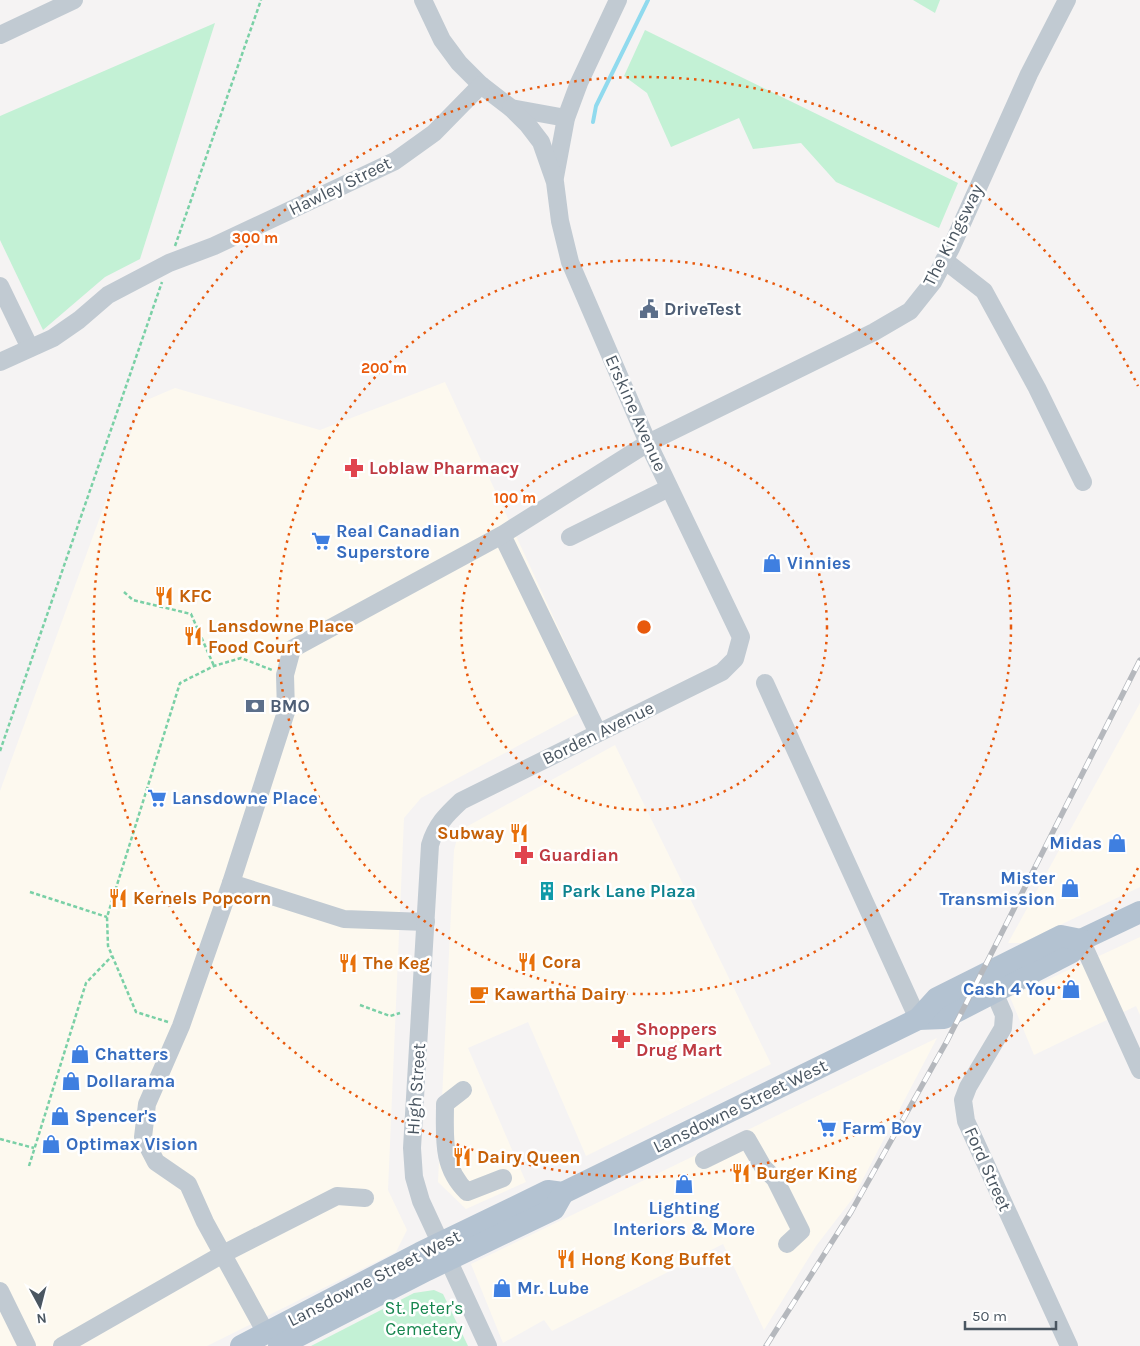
<svg xmlns="http://www.w3.org/2000/svg" width="1140" height="1346" viewBox="0 0 1140 1346" font-family="Karla,sans-serif">
	<rect width="100%" height="100%" fill="#f5f3f3"/>
	<g fill="#fdf9ef">
		<path d="M445,382L594,705L421,798L404,818L388,1190L407,1230L396,1252L207,1346H0V791L142,402L175,388L320,430Z"/>
		<path d="M1140,703V887L1022,943H1008Z"/>
		<path d="M615,745L771,1064L586,1156L528,1022L468,1048L526,1182L466,1209L438,1182L454,850L458,835L466,827Z"/>
		<path d="M1140,937V1015L1136,1006L1034,1055L1010,997Z"/>
		<path d="M937,1038L853,1198L816,1246L764,1330L723,1244L552,1331L544,1320L503,1343L471,1264Z"/>
	</g>
	<g fill="#c3f1d5">
		<path d="M913,0H940L935,13Z"/>
		<path d="M215,23L140,259L105,277L43,330L0,240V116Z"/>
		<path d="M645,30L958,183L939,228L836,182L801,143L753,149L739,118L671,147L647,93L624,76Z"/>
		<path d="M434,1290L443,1294L468,1346H311L414,1293Z"/>
	</g>
	<g fill="none" stroke-linecap="round" stroke-linejoin="round">
		<path stroke="#90daee" stroke-width="4" d="M593,122L596,106L648,0"/>
		<g stroke="#7ad0a6" stroke-width="2.5" stroke-dasharray="4 2.5" stroke-linecap="butt">
			<path d="M175,246L261,0"/>
			<path d="M124,592L133,600L191,614L214,666"/>
			<path d="M0,751L162,282"/>
			<path d="M30,892L107,917"/>
			<path d="M360,1005L390,1016L400,1013"/>
			<path d="M168,1022L136,1012L108,946L107,917L180,683L214,666L241,658L272,670"/>
			<path d="M0,1139L34,1148"/>
			<path d="M29,1166L86,983L112,956"/>
		</g>
		<g stroke="#c1cad2" stroke-width="18">
			<path d="M423,0L442,40L459,63L481,85L511,108L566,118"/>
			<path d="M0,35L74,0"/>
			<path d="M555,177L566,118L579,83L618,0"/>
			<path d="M944,260L984,291L1037,388L1083,482"/>
			<path d="M0,286L30,348"/>
			<path d="M0,362L53,338L79,320L108,295L169,263L214,246L395,161L434,133L481,85"/>
			<path d="M502,535L598,733"/>
			<path d="M570,537L669,488"/>
			<path d="M765,683L918,1019"/>
			<path d="M231,883L181,1026L147,1104L143,1137L156,1162L188,1184L205,1222L266,1333"/>
			<path d="M426,922L344,919L231,883L286,712L285,675L292,649L502,535L648,443L874,332L910,311L933,282L951,248L1029,74L1067,0"/>
			<path d="M1081,940L1140,1070"/>
			<path d="M994,992L1004,1015L1003,1028L968,1087L963,1100L966,1121L1069,1346"/>
			<path d="M463,1090L445,1104C445,1137 441,1167 467,1192L503,1178"/>
			<path d="M704,1160L747,1139L763,1167L775,1179L801,1231L787,1244"/>
			<path d="M0,1291L27,1346"/>
			<path d="M62,1346L223,1254L337,1196L365,1198"/>
			<path d="M488,1346L421,1201L414,1177L412,1148L430,845C436,825 446,815 461,801L722,672L735,659L741,637L648,443L570,262L560,221L555,182L541,142L528,125L511,108"/>
		</g>
		<g stroke="#b3c2d1" stroke-width="22">
			<path d="M918,1019L944,1018L1072,952L1081,940L1140,912"/>
			<path d="M241,1346L420,1253L548,1191L563,1193L918,1019L937,998L1061,936L1081,940"/>
			<path d="M279,1346L427,1270L554,1209L563,1193"/>
		</g>
		<g stroke="#b5b8bd" stroke-width="5.5">
			<path id="rail" d="M766,1346L851,1212L947,1041L1140,660"/>
		</g>
		<use href="#rail" stroke="#fff" stroke-width="4" stroke-dasharray="11" stroke-linecap="butt"/>
	</g>
	<g fill="none" stroke="#e8590c" stroke-width="2.5" stroke-dasharray="2.5 5">
		<circle cx="644" cy="627" r="183"/>
		<circle cx="644" cy="627" r="367"/>
		<path d="M1138 868A550 550 0 1 1 1138 386"/>
	</g>
	<defs>
		<g id="civic-bare" transform="scale(1.5)"><path d="M-.6-6.5H3V-4.5H.6V-3L4-1V1h2V6H-6V1h2V-1L-.6-3ZM-1.2 2.5V6h2.4V2.5Z" fill="#5c6f8a" stroke="#fff" stroke-width="2.5" paint-order="stroke"/></g>
		<g id="pharmacy-bare" transform="scale(1.5)"><path d="M-2-6h4v4h4v4h-4v4h-4v-4h-4v-4h4Z" fill="#e0444e" stroke="#fff" stroke-width="2.5" paint-order="stroke"/></g>
		<g id="supermarket-bare" transform="scale(1.5)"><path d="M-6-5.5h2.5l.6 2H6L4.5 2H-2.5L-4.4-4H-6ZM-1.5 3.2a1.3 1.3 0 1 0 .1 0ZM3 3.2a1.3 1.3 0 1 0 .1 0Z" fill="#3f7fe0" stroke="#fff" stroke-width="2.5" paint-order="stroke"/></g>
		<g id="shop-bare" transform="scale(1.5)"><path d="M-5-2.5h2.3a2.7 3.5 0 0 1 5.4 0H5L5.5 6h-11ZM-1.5-2.5h3a1.5 2.3 0 0 0-3 0Z" fill="#3f7fe0" stroke="#fff" stroke-width="2.5" paint-order="stroke"/></g>
		<g id="restaurant-bare" transform="scale(1.5)"><path d="M-5-6h1v4h1v-4h1v4h1v-4h1v5L-1.5 .5V6h-2V.5L-5-1ZM5-6V6H3V1.5H1.5Q1.5-4 5-6Z" fill="#e8710a" stroke="#fff" stroke-width="2.5" paint-order="stroke"/></g>
		<g id="bank-bare" transform="scale(1.5)"><path d="M-6-4H6V4H-6ZM0-2.3a2.3 2.3 0 1 0 0 4.6a2.3 2.3 0 1 0 0-4.6Z" fill="#5c6f8a" stroke="#fff" stroke-width="2.5" paint-order="stroke"/></g>
		<g id="building-bare" transform="scale(1.5)"><path d="M-4-6H4V6H1V3H-1V6H-4ZM-2.5-4.3h1.7v1.8h-1.7ZM.8-4.3h1.7v1.8H.8ZM-2.5-1h1.7V.8h-1.7ZM.8-1h1.7V.8H.8Z" fill="#0f9aa8" stroke="#fff" stroke-width="2.5" paint-order="stroke"/></g>
		<g id="cafe-bare" transform="scale(1.5)"><path d="M-5.5-4.5H6V0H3Q3 3.5 0 3.5H-2.5Q-5.5 3.5-5.5 0ZM3-3.2v2h1.7v-2ZM-6 4.5H4V6H-6Z" fill="#e8710a" stroke="#fff" stroke-width="2.5" paint-order="stroke"/></g>
	</defs>
	<g fill-rule="evenodd">
		<use href="#civic-bare" x="649" y="309"/>
		<use href="#pharmacy-bare" x="354" y="468"/>
		<use href="#supermarket-bare" x="321" y="541"/>
		<use href="#shop-bare" x="772" y="563"/>
		<use href="#restaurant-bare" x="164" y="596"/>
		<use href="#restaurant-bare" x="193" y="636"/>
		<use href="#bank-bare" x="255" y="706"/>
		<use href="#supermarket-bare" x="157" y="798"/>
		<use href="#restaurant-bare" x="519" y="833"/>
		<use href="#shop-bare" x="1117" y="843"/>
		<use href="#pharmacy-bare" x="524" y="855"/>
		<use href="#shop-bare" x="1070" y="888"/>
		<use href="#building-bare" x="547" y="891"/>
		<use href="#restaurant-bare" x="118" y="898"/>
		<use href="#restaurant-bare" x="527" y="962"/>
		<use href="#restaurant-bare" x="348" y="963"/>
		<use href="#shop-bare" x="1071" y="989"/>
		<use href="#cafe-bare" x="479" y="994"/>
		<use href="#pharmacy-bare" x="621" y="1039"/>
		<use href="#shop-bare" x="80" y="1054"/>
		<use href="#shop-bare" x="71" y="1081"/>
		<use href="#shop-bare" x="60" y="1116"/>
		<use href="#supermarket-bare" x="827" y="1128"/>
		<use href="#shop-bare" x="51" y="1144"/>
		<use href="#restaurant-bare" x="462" y="1157"/>
		<use href="#restaurant-bare" x="741" y="1173"/>
		<use href="#shop-bare" x="684" y="1184"/>
		<use href="#restaurant-bare" x="566" y="1259"/>
		<use href="#shop-bare" x="502" y="1288"/>
	</g>
	<g text-anchor="middle" stroke-width="5" stroke-linejoin="round" paint-order="stroke">
		<g font-size="18" fill="#4a5661" stroke="#fff">
			<text transform="translate(340 186) rotate(-26)" y="6">Hawley Street</text>
			<text transform="translate(953 235) rotate(-63)" y="6">The Kingsway</text>
			<text transform="translate(636 413) rotate(66)" y="6">Erskine Avenue</text>
			<text transform="translate(598 733) rotate(-26)" y="6">Borden Avenue</text>
			<text transform="translate(416 1089) rotate(-86)" y="6">High Street</text>
			<text transform="translate(740 1106) rotate(-26)" y="6">Lansdowne Street West</text>
			<text transform="translate(988 1169) rotate(66)" y="6">Ford Street</text>
			<text transform="translate(374 1278) rotate(-27)" y="6">Lansdowne Street West</text>
		</g>
		<g font-size="18" font-weight="bold" fill="#4e5e75" stroke="#fff" text-anchor="start">
			<text x="664" y="315">DriveTest</text>
			<text x="270" y="712">BMO</text>
		</g>
		<g font-size="18" font-weight="bold" fill="#be3a42" stroke="#fff" text-anchor="start">
			<text x="369" y="474">Loblaw Pharmacy</text>
			<text x="539" y="861">Guardian</text>
			<text x="636" y="1035">Shoppers<tspan x="636" dy="21">Drug Mart</tspan></text>
		</g>
		<g font-size="18" font-weight="bold" fill="#366cbe" stroke="#fff" text-anchor="start">
			<text x="336" y="537">Real Canadian<tspan x="336" dy="21">Superstore</tspan></text>
			<text x="787" y="569">Vinnies</text>
			<text x="172" y="804">Lansdowne Place</text>
			<text x="1102" y="849" text-anchor="end">Midas</text>
			<text x="1055" y="884" text-anchor="end">Mister<tspan x="1055" dy="21">Transmission</tspan></text>
			<text x="1056" y="995" text-anchor="end">Cash 4 You</text>
			<text x="95" y="1060">Chatters</text>
			<text x="86" y="1087">Dollarama</text>
			<text x="75" y="1122">Spencer's</text>
			<text x="842" y="1134">Farm Boy</text>
			<text x="66" y="1150">Optimax Vision</text>
			<text x="684" y="1214" text-anchor="middle">Lighting<tspan x="684" dy="21">Interiors &amp; More</tspan></text>
			<text x="517" y="1294">Mr. Lube</text>
		</g>
		<g font-size="18" font-weight="bold" fill="#c56008" stroke="#fff" text-anchor="start">
			<text x="179" y="602">KFC</text>
			<text x="208" y="632">Lansdowne Place<tspan x="208" dy="21">Food Court</tspan></text>
			<text x="504" y="839" text-anchor="end">Subway</text>
			<text x="133" y="904">Kernels Popcorn</text>
			<text x="542" y="968">Cora</text>
			<text x="363" y="969">The Keg</text>
			<text x="494" y="1000">Kawartha Dairy</text>
			<text x="477" y="1163">Dairy Queen</text>
			<text x="756" y="1179">Burger King</text>
			<text x="581" y="1265">Hong Kong Buffet</text>
		</g>
		<g font-size="18" font-weight="bold" fill="#0d838f" stroke="#fff" text-anchor="start">
			<text x="562" y="897">Park Lane Plaza</text>
		</g>
		<g font-size="18" fill="#17864f" stroke="#fff">
			<text x="424" y="1314">St. Peter's<tspan x="424" dy="21">Cemetery</tspan></text>
		</g>
	</g>
	<circle cx="644" cy="627" r="8" fill="#e8590c" stroke="#fff" stroke-width="2.5"/>
	<g font-size="15" text-anchor="middle" font-weight="bold" fill="#e8590c" stroke="#fff" stroke-width="5" stroke-linejoin="round" paint-order="stroke">
		<text x="255" y="243">300 m</text>
		<text x="384" y="373">200 m</text>
		<text x="515" y="503">100 m</text>
	</g>
	<g transform="translate(40 1306) rotate(173)" stroke="#ffffff" stroke-width="4" paint-order="stroke">
	<path d="M0-4L9 19L0 12L-9 19Z" fill="#4a5661"/>
	<text y="-8" font-size="14" font-weight="bold" text-anchor="middle" fill="#4a5661">N</text>
	</g>
	<path d="M965 1321v8h91v-8" fill="none" stroke="#4a5661" stroke-width="2.5"/>
	<text x="972" y="1321" font-size="15" fill="#4a5661" stroke="#ffffff" stroke-width="4" paint-order="stroke">50 m</text>
</svg>
